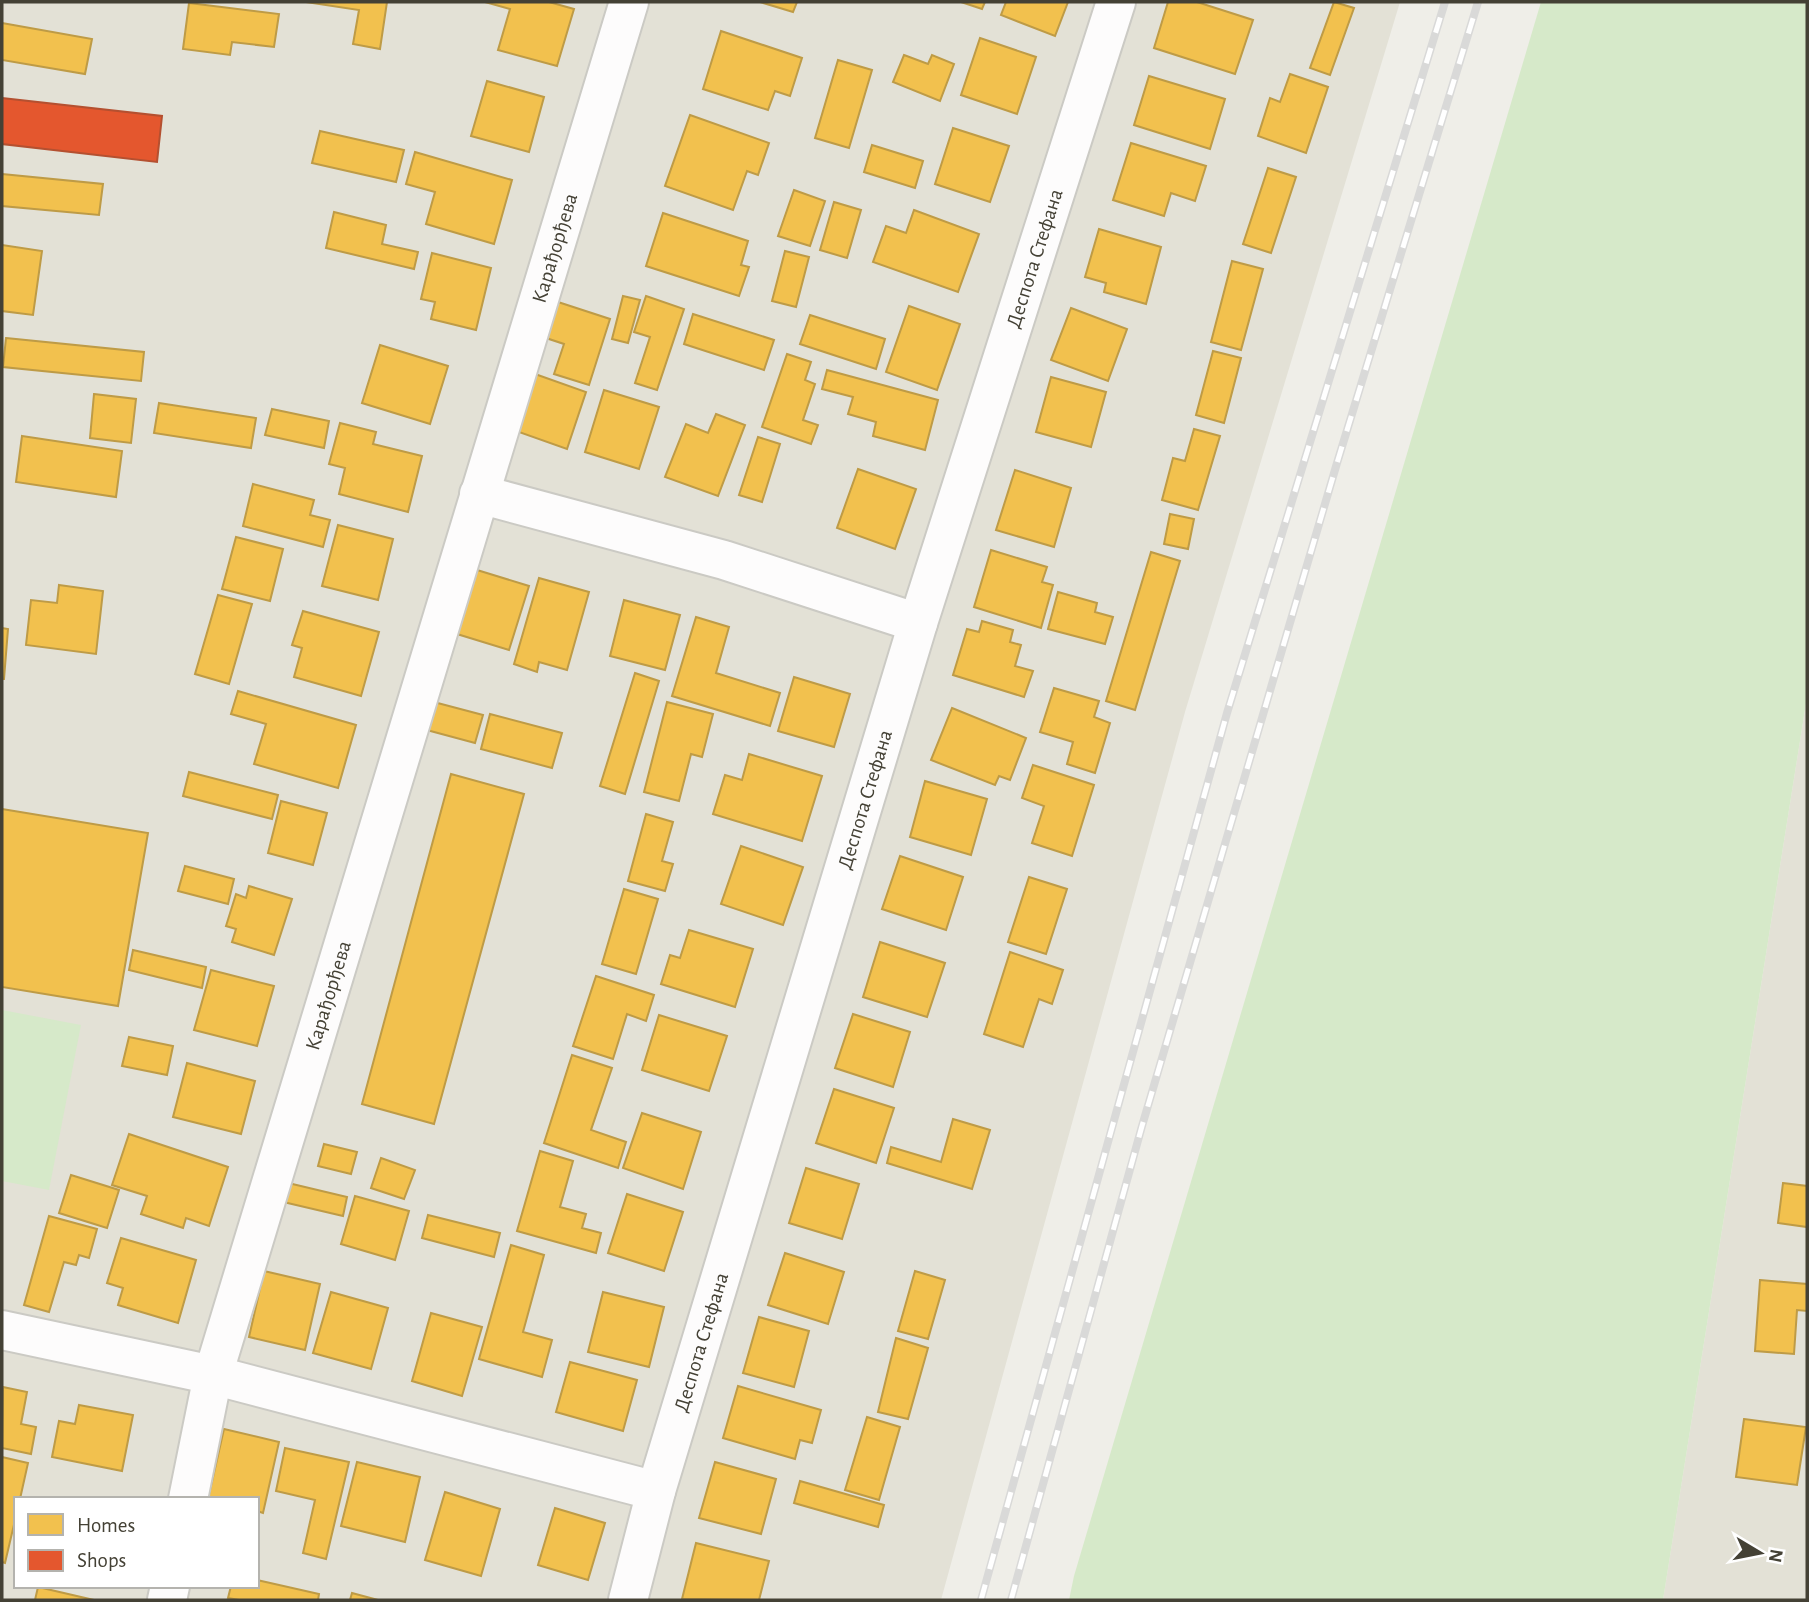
<svg xmlns="http://www.w3.org/2000/svg" width="1809" height="1602" viewBox="0 0 1809 1602" font-family="'Alegreya Sans',sans-serif">
	<rect width="100%" height="100%" fill="#efeee8"/>
	<g fill="#e3e1d6" fill-rule="evenodd">
		<path d="M2,2H1400L1185,712L941,1600H2ZM16,1499H257V1586H16Z"/>
		<path d="M1807,697V1600H1663Z"/>
	</g>
	<g fill="#d6e9c9">
		<path d="M1541,2H1807V697L1663,1600H1069L1074,1576Z"/>
		<path d="M2,1010L81,1025L49,1190L2,1181Z"/>
	</g>
	<g fill="#f2c14e" stroke="#be9b46" stroke-width="2">
		<path d="M306,2H387L380,49L353,44L359,10Z"/>
		<path d="M485,2H549L574,9L557,66L498,50L510,9Z"/>
		<path d="M760,2H797L793,12Z"/>
		<path d="M961,2H985L982,9Z"/>
		<path d="M1006,2H1068L1055,36L1001,15Z"/>
		<path d="M1168,2H1197L1253,20L1235,74L1154,48Z"/>
		<path d="M1334,2L1354,8L1330,75L1310,68Z"/>
		<path d="M189,3L279,14L274,47L232,42L230,55L183,49Z"/>
		<path d="M2,23L92,39L85,74L2,60Z"/>
		<path d="M721,31L802,58L790,96L775,91L768,110L703,89Z"/>
		<path d="M980,38L1036,57L1017,114L961,95Z"/>
		<path d="M904,55L928,64L932,55L954,64L940,101L893,82Z"/>
		<path d="M838,60L872,70L849,148L815,138Z"/>
		<path d="M1290,74L1328,87L1306,153L1258,136L1270,98L1280,102Z"/>
		<path d="M1149,76L1225,99L1210,149L1134,125Z"/>
		<path d="M487,81L544,97L529,152L471,136Z"/>
		<path d="M690,115L769,143L758,175L747,171L733,210L665,186Z"/>
		<path d="M953,128L1009,146L990,202L935,184Z"/>
		<path d="M320,131L404,150L396,182L312,163Z"/>
		<path d="M1131,143L1206,166L1195,201L1171,193L1164,216L1113,200Z"/>
		<path d="M872,145L923,161L915,188L864,172Z"/>
		<path d="M415,152L512,180L494,244L426,224L435,192L406,184Z"/>
		<path d="M1268,168L1296,177L1271,253L1243,244Z"/>
		<path d="M2,174L103,184L99,215L2,206Z"/>
		<path d="M794,190L825,201L810,246L778,236Z"/>
		<path d="M834,202L861,210L847,258L820,250Z"/>
		<path d="M914,210L979,234L958,292L873,262L886,226L906,233Z"/>
		<path d="M334,212L386,225L382,244L418,252L414,269L326,248Z"/>
		<path d="M663,213L748,241L741,265L749,267L739,296L646,266Z"/>
		<path d="M1099,229L1161,247L1146,304L1104,292L1106,283L1085,277Z"/>
		<path d="M2,245L42,251L33,315L2,311Z"/>
		<path d="M785,251L809,257L796,307L772,301Z"/>
		<path d="M432,253L491,268L476,330L431,319L435,302L421,299Z"/>
		<path d="M1232,261L1263,269L1241,350L1211,342Z"/>
		<path d="M623,296L640,300L628,343L612,339Z"/>
		<path d="M646,296L684,309L657,390L635,383L650,337L634,332Z"/>
		<path d="M558,302L610,319L589,385L554,374L564,344L546,338Z"/>
		<path d="M909,306L960,324L937,390L886,372Z"/>
		<path d="M1071,308L1127,329L1108,381L1051,360Z"/>
		<path d="M693,314L774,340L764,370L684,344Z"/>
		<path d="M810,315L885,339L876,369L800,344Z"/>
		<path d="M6,338L144,352L141,381L3,367Z"/>
		<path d="M380,345L448,366L430,424L362,403Z"/>
		<path d="M1213,351L1241,358L1224,423L1196,415Z"/>
		<path d="M787,354L811,362L805,380L815,384L803,420L818,425L811,444L762,427Z"/>
		<path d="M827,370L938,400L925,450L873,436L876,422L848,414L853,397L822,389Z"/>
		<path d="M535,374L586,392L567,449L516,431Z"/>
		<path d="M1051,377L1106,392L1091,447L1036,432Z"/>
		<path d="M604,390L659,407L639,469L585,452Z"/>
		<path d="M94,394L136,399L131,443L90,438Z"/>
		<path d="M159,403L256,418L251,448L154,433Z"/>
		<path d="M272,409L329,421L324,448L265,435Z"/>
		<path d="M716,414L745,425L718,496L665,477L686,424L708,433Z"/>
		<path d="M340,423L376,432L373,444L422,456L408,512L339,494L345,468L329,464Z"/>
		<path d="M1194,429L1220,436L1198,510L1162,500L1173,458L1185,461Z"/>
		<path d="M22,436L122,451L116,497L16,482Z"/>
		<path d="M758,437L780,444L762,502L739,495Z"/>
		<path d="M858,469L916,489L895,549L837,528Z"/>
		<path d="M1015,470L1071,488L1054,547L996,530Z"/>
		<path d="M253,484L314,500L310,515L330,520L323,547L243,526Z"/>
		<path d="M1170,514L1194,519L1188,549L1164,544Z"/>
		<path d="M338,525L393,539L378,600L322,586Z"/>
		<path d="M236,537L283,549L270,601L222,589Z"/>
		<path d="M991,550L1047,567L1042,582L1053,585L1041,628L974,607Z"/>
		<path d="M1151,552L1180,561L1135,710L1106,701Z"/>
		<path d="M477,570L529,586L509,650L457,634Z"/>
		<path d="M539,578L589,592L567,670L539,662L537,672L514,664Z"/>
		<path d="M59,585L103,591L96,654L26,645L31,600L57,603Z"/>
		<path d="M1058,592L1097,603L1095,612L1113,617L1105,644L1048,629Z"/>
		<path d="M218,595L252,604L229,684L195,674Z"/>
		<path d="M624,600L680,615L665,670L610,656Z"/>
		<path d="M303,611L379,632L361,696L294,677L302,648L292,645Z"/>
		<path d="M696,617L729,627L716,673L780,693L770,726L672,696Z"/>
		<path d="M982,621L1013,630L1010,642L1021,645L1015,666L1033,671L1024,697L953,675L967,629L979,632Z"/>
		<path d="M2,628L8,629L4,679H2Z"/>
		<path d="M635,673L659,681L625,794L600,786Z"/>
		<path d="M794,677L850,694L834,747L778,731Z"/>
		<path d="M1054,688L1099,701L1094,717L1110,723L1095,773L1067,764L1073,742L1040,732Z"/>
		<path d="M238,691L356,725L338,788L254,764L266,724L231,714Z"/>
		<path d="M430,701L483,715L475,743L423,729Z"/>
		<path d="M667,702L713,714L702,757L691,754L679,801L644,792Z"/>
		<path d="M952,708L1026,738L1010,780L999,776L995,785L931,760Z"/>
		<path d="M490,714L562,733L552,768L481,749Z"/>
		<path d="M749,754L822,776L802,841L713,814L725,775L742,780Z"/>
		<path d="M1033,765L1094,785L1072,856L1032,843L1044,806L1022,798Z"/>
		<path d="M189,772L278,795L272,819L183,796Z"/>
		<path d="M451,774L524,794L434,1124L362,1104Z"/>
		<path d="M925,781L987,799L971,855L910,837Z"/>
		<path d="M281,801L327,813L313,865L268,853Z"/>
		<path d="M2,809L148,833L118,1006L2,987Z"/>
		<path d="M646,814L673,822L662,861L673,864L665,891L628,881Z"/>
		<path d="M741,846L803,867L783,925L721,904Z"/>
		<path d="M900,856L963,877L946,930L882,909Z"/>
		<path d="M185,866L234,879L228,904L178,891Z"/>
		<path d="M1029,877L1067,889L1046,954L1008,942Z"/>
		<path d="M249,886L292,899L274,955L232,942L236,929L226,926L236,894L246,898Z"/>
		<path d="M624,889L658,899L636,974L602,964Z"/>
		<path d="M689,930L753,949L735,1007L661,984L670,955L680,958Z"/>
		<path d="M880,942L945,963L927,1017L863,997Z"/>
		<path d="M133,950L206,967L202,988L129,970Z"/>
		<path d="M1010,952L1063,970L1052,1004L1039,999L1023,1047L984,1034Z"/>
		<path d="M211,970L274,986L257,1046L194,1030Z"/>
		<path d="M596,976L654,995L646,1021L627,1014L613,1059L573,1046Z"/>
		<path d="M853,1014L910,1032L893,1087L835,1068Z"/>
		<path d="M659,1015L727,1036L709,1091L642,1070Z"/>
		<path d="M129,1037L173,1046L167,1075L122,1066Z"/>
		<path d="M572,1055L612,1068L591,1130L626,1142L618,1168L544,1143Z"/>
		<path d="M187,1063L255,1081L241,1134L173,1117Z"/>
		<path d="M834,1089L894,1108L876,1163L816,1143Z"/>
		<path d="M642,1113L701,1132L683,1189L623,1168Z"/>
		<path d="M953,1119L990,1130L972,1189L887,1163L891,1147L941,1162Z"/>
		<path d="M129,1134L228,1167L209,1226L186,1218L183,1228L141,1214L147,1196L112,1185Z"/>
		<path d="M324,1144L357,1152L351,1174L318,1166Z"/>
		<path d="M540,1151L573,1161L560,1207L586,1214L582,1228L601,1233L596,1253L517,1231Z"/>
		<path d="M381,1158L415,1170L404,1199L371,1188Z"/>
		<path d="M806,1168L859,1184L842,1239L789,1223Z"/>
		<path d="M71,1175L119,1190L107,1228L59,1213Z"/>
		<path d="M284,1182L347,1197L343,1216L279,1201Z"/>
		<path d="M1783,1183L1807,1186V1227L1778,1223Z"/>
		<path d="M627,1194L683,1212L664,1271L608,1253Z"/>
		<path d="M355,1196L409,1211L395,1260L341,1244Z"/>
		<path d="M428,1215L500,1233L494,1257L422,1238Z"/>
		<path d="M49,1216L97,1229L89,1258L79,1255L76,1265L64,1262L49,1312L24,1305Z"/>
		<path d="M121,1238L196,1260L178,1323L118,1305L123,1288L107,1283Z"/>
		<path d="M511,1245L544,1255L523,1332L552,1340L542,1377L479,1359Z"/>
		<path d="M785,1253L844,1272L828,1324L768,1305Z"/>
		<path d="M264,1271L320,1284L305,1350L249,1337Z"/>
		<path d="M915,1271L945,1280L928,1339L898,1331Z"/>
		<path d="M1760,1280L1807,1284V1311L1797,1310L1794,1354L1755,1351Z"/>
		<path d="M331,1292L388,1308L371,1369L313,1353Z"/>
		<path d="M603,1292L664,1307L649,1367L588,1352Z"/>
		<path d="M431,1313L482,1327L462,1396L412,1381Z"/>
		<path d="M759,1317L809,1331L794,1387L743,1373Z"/>
		<path d="M896,1338L928,1348L908,1419L878,1412Z"/>
		<path d="M570,1362L637,1380L623,1431L556,1412Z"/>
		<path d="M738,1386L821,1410L812,1443L800,1440L795,1459L723,1438Z"/>
		<path d="M3,1387L27,1392L21,1424L36,1427L31,1454L2,1448Z"/>
		<path d="M79,1405L133,1415L122,1471L52,1457L59,1421L75,1424Z"/>
		<path d="M867,1417L900,1427L879,1500L845,1490Z"/>
		<path d="M1744,1419L1806,1427L1797,1485L1736,1477Z"/>
		<path d="M224,1429L279,1442L263,1513L257,1511V1499H208Z"/>
		<path d="M285,1448L349,1462L326,1559L303,1553L315,1500L276,1491Z"/>
		<path d="M2,1457L28,1463L20,1499H16V1516L5,1563L2,1562Z"/>
		<path d="M357,1462L420,1477L405,1542L341,1526Z"/>
		<path d="M715,1462L776,1479L761,1534L699,1518Z"/>
		<path d="M800,1481L884,1505L878,1527L794,1503Z"/>
		<path d="M445,1492L500,1509L481,1576L425,1560Z"/>
		<path d="M555,1508L605,1523L588,1580L538,1565Z"/>
		<path d="M696,1543L769,1561L759,1600L682,1599Z"/>
		<path d="M257,1580L319,1594L318,1600H239L228,1598L231,1586H257Z"/>
		<path d="M38,1587L94,1600H35Z"/>
		<path d="M352,1593L378,1600H350Z"/>
	</g>
	<path fill="#e4572e" stroke="#b45030" stroke-width="2" d="M2,98L162,116L157,162L2,144Z"/>
	<g fill="none" stroke-linecap="round" stroke-linejoin="round">
		<g stroke="#cbcac4" stroke-width="42">
			<g id="street">
				<path d="M479,494L724,560L918,623"/>
				<path d="M2,1330L213,1375L656,1491"/>
				<path id="s1" d="M188,1499L213,1375L629,2"/>
				<path d="M167,1600L170,1586"/>
				<path id="s2" d="M628,1600L656,1491L918,623L1116,2"/>
			</g>
		</g>
		<use href="#street" stroke="#fdfcfc" stroke-width="38"/>
		<g stroke="#d9d9d8" stroke-width="8">
			<g id="rail">
				<path d="M981,1600L1227,713L1445,2"/>
				<path d="M1011,1600L1142,1126L1337,463L1478,2"/>
			</g>
		</g>
		<use href="#rail" stroke="#fff" stroke-width="5" stroke-dasharray="16" stroke-linecap="butt"/>
	</g>
	<g text-anchor="middle" stroke-width="7" stroke-linejoin="round" paint-order="stroke">
		<g font-size="21" fill="#444135" stroke="#fff">
			<text dy="7" stroke="none"><textPath href="#s1" startOffset="1304">Карађорђева</textPath></text>
			<text dy="7" stroke="none"><textPath href="#s2" startOffset="1402">Деспота Стефана</textPath></text>
			<text dy="7" stroke="none"><textPath href="#s2" startOffset="835">Деспота Стефана</textPath></text>
			<text dy="7" stroke="none"><textPath href="#s1" startOffset="523">Карађорђева</textPath></text>
			<text dy="7" stroke="none"><textPath href="#s2" startOffset="268">Деспота Стефана</textPath></text>
		</g>
	</g>
	<rect width="1809" height="1602" fill="none" stroke="#444135" stroke-width="7"/>
	<rect x="14" y="1497" width="245" height="91" fill="#ffffff" stroke="#b4b3ae" stroke-width="2"/>
	<rect x="28" y="1514" width="35" height="21" fill="#f2c14e" stroke="#b4b3ae" stroke-width="2"/>
	<text x="77" y="1532" font-size="21" fill="#444135">Homes</text>
	<rect x="28" y="1550" width="35" height="21" fill="#e4572e" stroke="#b4b3ae" stroke-width="2"/>
	<text x="77" y="1567" font-size="21" fill="#444135">Shops</text>
	<g transform="translate(1760 1553) rotate(100)" stroke="#ffffff" stroke-width="5" paint-order="stroke">
	<path d="M0-5L12 26L0 18L-12 26Z" fill="#444135"/>
	<text y="-10" font-size="19" font-weight="bold" text-anchor="middle" fill="#444135">N</text>
	</g>
</svg>
